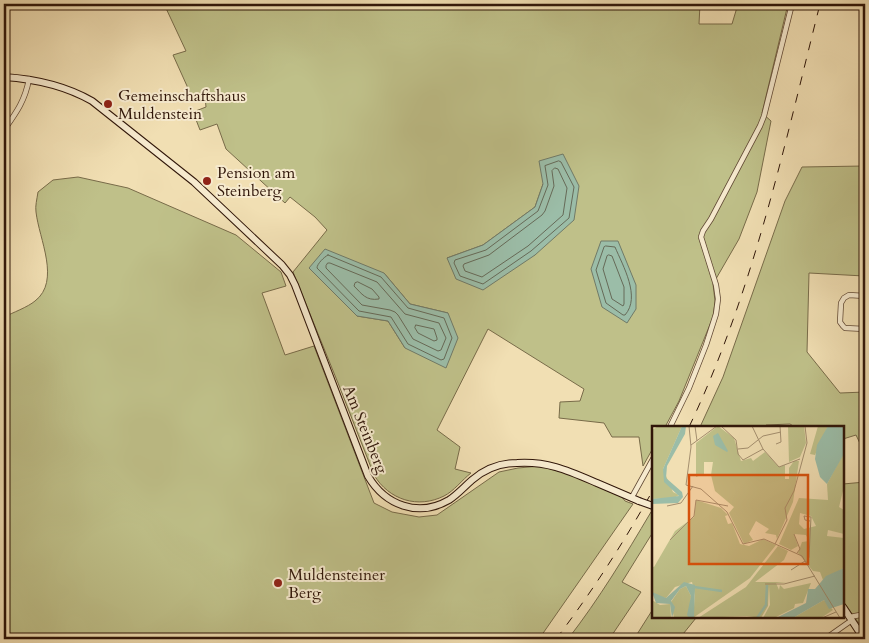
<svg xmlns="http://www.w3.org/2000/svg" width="869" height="643" viewBox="0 0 869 643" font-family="Cardo,serif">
	<rect width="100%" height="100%" fill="#f1dfb3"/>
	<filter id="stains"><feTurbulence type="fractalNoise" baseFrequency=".004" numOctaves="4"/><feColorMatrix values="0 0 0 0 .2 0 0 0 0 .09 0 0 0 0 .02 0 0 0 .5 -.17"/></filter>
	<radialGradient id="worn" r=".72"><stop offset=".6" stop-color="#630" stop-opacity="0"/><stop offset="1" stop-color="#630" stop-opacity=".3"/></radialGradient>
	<g fill="#bfc089" stroke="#786b49" fill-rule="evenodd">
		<path d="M164,4H700L699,24H732L738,4H788L762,113L771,121L757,192L739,239L713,284L715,301L713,317L679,401L665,427H653V448L643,466L639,437H612L604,423L559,418L560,402L580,401L584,389L488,329L437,430L460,447L455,469L471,473C462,480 454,491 444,496C418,509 389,500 374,475L338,383L293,272L327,230L315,217L290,197L285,203L226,149L217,124L200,130L193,112L206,107L205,97H192L173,55L186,51ZM543,184L535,255L447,258L483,245L535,207ZM384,273L410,304L448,313L405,348L388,321L357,316L346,304Z"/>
		<path d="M864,166L865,176V293L864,292V276L809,273L807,352L840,393L865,392V454L856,435L843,439V427H795L790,424L766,425V427H700L723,377L785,201L802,167Z"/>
		<path d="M78,177L128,188L236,235L281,272L286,286L262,293L285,355L314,346L374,503L392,512L419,517L437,515L499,472L518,468L540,466L566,473L622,497L625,501L633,504L539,639H4V317C12,313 28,307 35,301C61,281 39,239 36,212C35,206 37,199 38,192L53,180Z"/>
		<path d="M865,482V632L843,601V484Z"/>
		<path d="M651,512L653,513V532L622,582L641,592L610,638L611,639H568C599,599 625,556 651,512Z"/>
		<path d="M653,609V617H695L696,618L679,639H634Z"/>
	</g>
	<g fill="#9bbda8" stroke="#707a68">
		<path d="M563,154L579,186L574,220L535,255L483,290L456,279L447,258L483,245L535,207L543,184L539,161Z"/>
		<path d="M601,241H618L636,285V309L627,323L602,307L591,269Z"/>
		<path d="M325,249L384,273L410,304L448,313L458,338L446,368L405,348L388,321L357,316L309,268Z"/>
	</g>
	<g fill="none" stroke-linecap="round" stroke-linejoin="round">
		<g stroke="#666a58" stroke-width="1">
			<path d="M559,161L561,162L574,187L569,218L531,251L483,284L460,276L454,263L455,260L486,250L538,211L548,185L545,166Z"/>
			<path d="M555,168L558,169L567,188L563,215L528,246L482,277L465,271L463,266L464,264L489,255L542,215L545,211L554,186L552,171Z"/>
			<path d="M606,246L615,247C623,266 641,297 625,315H623L606,303L596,270L604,247Z"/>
			<path d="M328,255L381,277L408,308L444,318L452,338L444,359L441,360L408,344L391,317L359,311L317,268C317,264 324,257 328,255Z"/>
			<path d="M609,255L612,256L624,287V304L623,306L612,299L603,269L607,256Z"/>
			<path d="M328,263H330L377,282L405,314L439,323L446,338L441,350L438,351L413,339L398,315L395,312L390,310L362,305L326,268V266Z"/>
			<path d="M358,282L372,289L379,297V299C366,301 362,294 354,286L355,283Z"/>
			<path d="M416,325L434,329L437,338V340L434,341L418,333L415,328Z"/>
		</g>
		<g stroke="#604834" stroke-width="6">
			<g id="street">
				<path d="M4,130C16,113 25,101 29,79"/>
				<path d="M865,296L849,295L844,298L841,303L840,322L843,326L845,328L865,329"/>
				<path d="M670,427L689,388L706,345L716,314L718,299L716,285L701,237L703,231L711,219L760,126L764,116L792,4"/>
				<path d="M632,497L653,459"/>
				<path d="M850,617L865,614"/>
				<path d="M861,634L865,623"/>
				<path d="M825,639L852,620"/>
			</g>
		</g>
		<g stroke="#301609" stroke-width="8">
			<g id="secondary">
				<path d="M4,77C35,79 64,85 92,101L194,182L282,265L290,275L295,285L368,476C385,505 418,518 449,500C457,495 464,487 472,480C485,469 500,463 517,463C548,461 569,471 597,483C611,489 625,495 639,501"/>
				<path d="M843,607L864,639"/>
			</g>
		</g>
		<use href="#street" stroke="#f6eace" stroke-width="4.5"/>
		<use href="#secondary" stroke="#f6eace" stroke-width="6"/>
		<g stroke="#301609" stroke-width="1" stroke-dasharray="9 9" stroke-linecap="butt">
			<path d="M689,427C753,293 784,147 820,4"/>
			<path d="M556,639C592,592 624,542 653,490"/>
		</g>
		<g stroke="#301609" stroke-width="8" stroke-linecap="butt">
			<path id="secondary-bridge" d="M639,501L653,506"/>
		</g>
		<use href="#secondary-bridge" stroke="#f6eace" stroke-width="6"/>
	</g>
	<g fill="#8f2418" stroke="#f6eace" stroke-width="2">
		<circle cx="108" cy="104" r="5"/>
		<circle cx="207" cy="181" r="5"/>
		<circle cx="278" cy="583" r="5"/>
	</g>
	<g text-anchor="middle" stroke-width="4" stroke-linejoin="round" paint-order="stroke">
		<g font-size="16" fill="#301609" stroke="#f6eace" text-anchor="start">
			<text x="118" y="101">Gemeinschaftshaus<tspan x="118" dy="18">Muldenstein</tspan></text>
			<text x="217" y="178">Pension am<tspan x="217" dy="18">Steinberg</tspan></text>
			<text x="288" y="580">Muldensteiner<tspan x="288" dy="18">Berg</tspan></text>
		</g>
		<g font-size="16" fill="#301609" stroke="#f6eace">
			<text transform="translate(366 429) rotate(68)" y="6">Am Steinberg</text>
		</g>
	</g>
	<g transform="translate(652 426)">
		<rect width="192" height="192" fill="#f1dfb3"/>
		<path d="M6,0H30L11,43L21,66L27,69L22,72L0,73V4ZM66,0L82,12L89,35L99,32L101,35L113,26L127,41L133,39V53H137V42L142,35H147L141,76L125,113L124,109L113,107L117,103L104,95L97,108L101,114L92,118L77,87L82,81L63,65L59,49L61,36H52V48L44,51V17ZM136,0H152L154,17L148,31L137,36ZM166,0H176L163,29L158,28ZM192,26V61L187,81L192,84V108L176,104L175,110L192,112V142L171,154L168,146L161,145L146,127L150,116L157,115L154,109L142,108L146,120L139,124L127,118L147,72L176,74L175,58ZM148,87L159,90L164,100L152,103L147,98ZM44,74L69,82L76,89L73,90L76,98L80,97L88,118L97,120L111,113L124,119L98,152L41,192L43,169L40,156L23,161L14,172L6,171L0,166V140L2,141L23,105L42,91ZM126,120L136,125L132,134L103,156H135L124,157L127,164L128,159L132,163L159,157L151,177L143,178L142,182L122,192H111L118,179L117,159L116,180L109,192L95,190L46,192L94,161ZM34,160L39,170L37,192H22L19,176L28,163ZM0,174L8,179L18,178L19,192H0ZM172,174L181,184L169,192H141Z" fill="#bfc089" fill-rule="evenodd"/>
		<path d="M30,0H34L33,8L15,40L14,52L30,66L31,71L26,77L0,78V73L27,70L12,56L11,43ZM176,0H192L193,26L175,58L168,51L163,33L165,19ZM66,7L76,25L75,26L63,19L61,10ZM192,142V178L177,183L172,174L141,192H124L154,177L156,163H163L174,150ZM32,156L43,159L42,192H37L35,189L39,170L34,160L28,163L19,175L23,181L20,192L18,178L4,177L0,166L14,172Z" fill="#9bbda8"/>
		<path fill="none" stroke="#9bbda8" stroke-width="2.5" d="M42,161L70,165M105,192L114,179L115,159"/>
		<path fill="none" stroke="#a48f6f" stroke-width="1" d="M37,0L39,21L34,59L49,63L75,86L91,118L112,113L150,130L188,192M43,0L45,15M69,0L84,14L86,28L91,34L111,23M100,0L111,23L127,41L148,33M124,18L129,16L128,0M39,19L65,0M86,23L96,22L111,10L129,6M15,80L29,77L41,60M142,108L148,123L145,127M18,114L42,90L44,74L76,80M123,118L135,94L133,82L142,65L155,17L153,0M155,136L157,131L159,91L152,90L153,94L158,95M139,144L153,135M113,158H132L163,150M170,192L184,186"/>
		<path fill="#d6520c" fill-opacity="0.15" stroke="#d6520c" stroke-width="2.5" d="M37,49H156V138H37Z"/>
		<rect width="192" height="192" fill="none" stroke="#301609" stroke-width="2.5"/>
	</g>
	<rect width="869" height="643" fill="none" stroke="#f1dfb3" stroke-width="20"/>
	<rect x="5" y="5" width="859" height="633" fill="none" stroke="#301609" stroke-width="2.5"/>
	<rect x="10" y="10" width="849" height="623" fill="none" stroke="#301609"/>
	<rect width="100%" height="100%" filter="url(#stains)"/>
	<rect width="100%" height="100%" fill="url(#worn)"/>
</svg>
